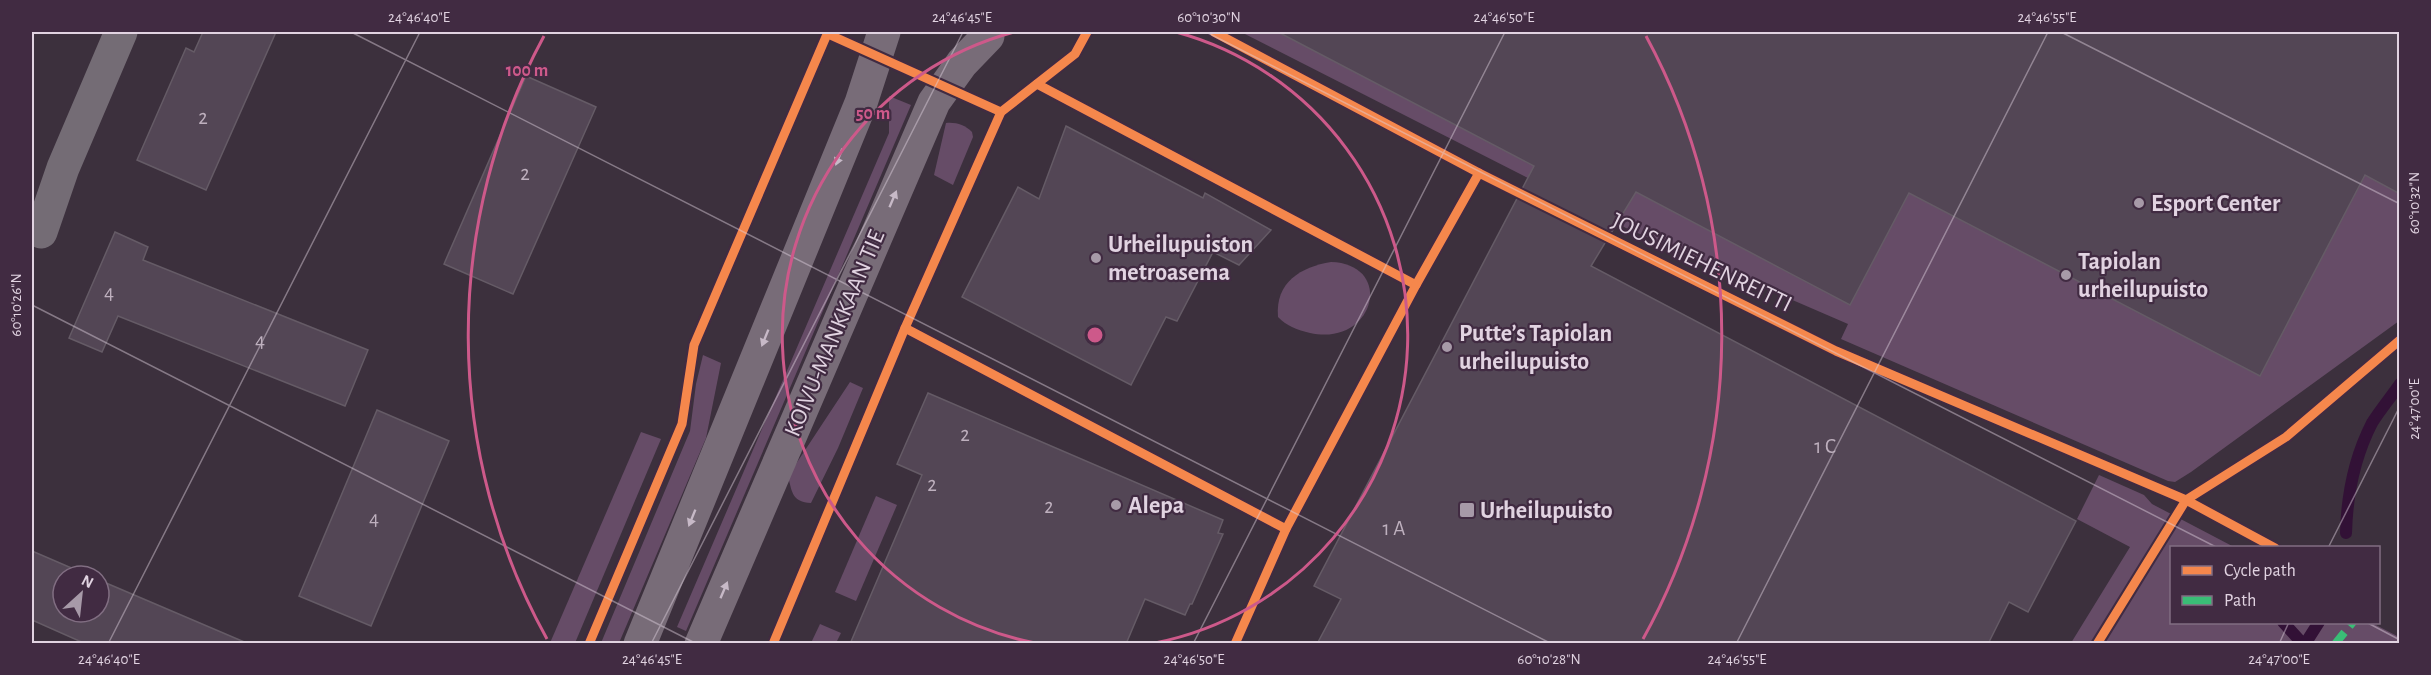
<svg xmlns="http://www.w3.org/2000/svg" width="2431" height="675" viewBox="0 0 2431 675" font-family="'Alegreya Sans',sans-serif">
	<rect width="100%" height="100%" fill="#3c303d"/>
	<g fill="#664c67">
		<path d="M1241,32H2399V321L2191,472L2175,482L2168,481L1841,339L1848,324L1626,228Z"/>
		<path d="M889,96L911,105L686,631L677,627L889,133Z"/>
		<path d="M946,123C956,122 965,125 972,132L973,137L953,185L934,175Z"/>
		<path d="M1331,262C1395,264 1375,347 1310,333C1297,330 1287,326 1278,317C1275,282 1301,267 1331,262Z"/>
		<path d="M703,355L721,363L706,438L619,643H601L690,431L696,384Z"/>
		<path d="M850,382L863,388L838,448L811,503C792,502 792,492 788,476Z"/>
		<path d="M641,432L661,439L575,643H550Z"/>
		<path d="M2099,475L2144,495L2152,504L2234,547L2172,548V622L2372,623L2399,637V643H2071L2130,547L2077,519Z"/>
		<path d="M876,496L897,505L856,601L835,592Z"/>
		<path d="M820,624L841,633L836,643H811Z"/>
	</g>
	<g fill="none" stroke-linecap="round" stroke-linejoin="round">
		<g stroke="#321136" stroke-width="12">
			<path d="M2346,533C2347,494 2354,458 2372,423C2380,410 2391,397 2400,384"/>
			<path d="M2283,622L2303,644"/>
			<path d="M2305,644L2319,622"/>
		</g>
	</g>
	<g fill="#534655" stroke="#655b66" stroke-width="1.5">
		<path d="M203,32H276L206,190L137,160L186,48L194,52Z"/>
		<path d="M1278,32H2400V194L2365,175L2260,376L1909,193L1850,305L1636,192L1591,266L2076,521L2028,612L2009,602L1988,644H1317L1341,599L1314,586L1534,166Z"/>
		<path d="M526,76L596,107L513,294L444,264Z"/>
		<path d="M1066,126L1203,198L1205,193L1271,230L1239,265L1213,252L1177,321L1166,317L1131,385L962,297L1018,187L1039,199Z"/>
		<path d="M115,232L148,247L143,260L368,350L345,406L118,316L102,352L69,338Z"/>
		<path d="M928,393L1223,520L1218,533L1223,534L1192,604H1190L1185,615L1145,599L1126,644H850L922,475L897,464Z"/>
		<path d="M377,410L449,441L371,626L299,596Z"/>
		<path d="M32,551L90,576H63V612H99V580L249,644H86L32,620Z"/>
	</g>
	<g fill="none" stroke-linecap="round" stroke-linejoin="round">
		<path stroke="#746c75" stroke-width="33" d="M41,232L63,168L121,32"/>
		<g stroke="#786c78" stroke-width="33">
			<path d="M640,644L861,103L884,32"/>
			<path d="M701,644L934,102L962,63L988,36"/>
		</g>
		<path stroke="#3abd76" stroke-width="8" stroke-dasharray="15 8" stroke-linecap="butt" d="M2335,644L2353,622"/>
		<g stroke="#412b42" stroke-width="13">
			<g id="cycleway">
				<path d="M1214,32L1479,173L1836,351L2186,500L2275,548"/>
				<path d="M828,34L1001,112"/>
				<path d="M1037,84L1416,285"/>
				<path d="M905,328L1286,529"/>
				<path d="M589,644L682,424L694,345L828,32"/>
				<path d="M773,644L905,328L1001,112L1075,54L1087,32"/>
				<path d="M1235,644L1286,529L1416,285L1479,173"/>
				<path d="M2097,644L2186,500L2286,437L2400,340"/>
			</g>
		</g>
		<use href="#cycleway" stroke="#f5874c" stroke-width="9"/>
	</g>
	<defs><path id="oneway-solid" d="M-6-.8H1V-3.2L6.5 0L1 3.2V.8H-6Z" transform="scale(1.5)"/></defs>
	<g fill="#c7b9c7">
		<use href="#oneway-solid" transform="translate(839 157) rotate(112)"/>
		<use href="#oneway-solid" transform="translate(893 199) rotate(-67)"/>
		<use href="#oneway-solid" transform="translate(765 338) rotate(112)"/>
		<use href="#oneway-solid" transform="translate(692 518) rotate(112)"/>
		<use href="#oneway-solid" transform="translate(724 590) rotate(-67)"/>
	</g>
	<path fill="none" stroke="#e1d3e1" stroke-width="1.5" stroke-opacity="0.45" d="M351,32L1552,644M1206,32L2218,548M2061,32L2400,204M32,305L697,644M2328,548L2400,406M2366,622L2400,640M108,644L420,32M651,644L963,32M1193,644L1505,32M1736,644L2048,32M2279,644L2289,622"/>
	<g fill="none" stroke="#cd598a" stroke-width="3">
		<path d="M1035 643A314 314 0 0 1 1014 32M1176 32A314 314 0 0 1 1155 643"/>
		<path d="M547 639A627 627 0 0 1 544 36M1646 36A627 627 0 0 1 1643 639"/>
	</g>
	<g fill="#a79aa8" stroke="#412b42" stroke-width="2">
		<circle cx="2139" cy="203" r="6"/>
		<circle cx="1096" cy="258" r="6"/>
		<circle cx="2066" cy="275" r="6"/>
		<circle cx="1447" cy="347" r="6"/>
		<circle cx="1116" cy="505" r="6"/>
		<rect x="1459" y="502" width="16" height="16" rx="3"/>
	</g>
	<g text-anchor="middle" stroke-width="4.5" stroke-linejoin="round" paint-order="stroke">
		<g font-size="21" fill="#beb0be">
			<text x="203" y="124">2</text>
			<text x="525" y="180">2</text>
			<text x="109" y="299">4</text>
			<text x="260" y="347">4</text>
			<text x="965" y="441">2</text>
			<text x="1825" y="453">1 C</text>
			<text x="932" y="491">2</text>
			<text x="1049" y="513">2</text>
			<text x="374" y="525">4</text>
			<text x="1394" y="535">1 A</text>
		</g>
		<g font-size="24" font-weight="bold" fill="#e1d3e1" stroke="#412b42" text-anchor="start">
			<text x="2151" y="211">Esport Center</text>
			<text x="1108" y="252">Urheilupuiston<tspan x="1108" dy="28">metroasema</tspan></text>
			<text x="2078" y="269">Tapiolan<tspan x="2078" dy="28">urheilupuisto</tspan></text>
			<text x="1459" y="341">Putte’s Tapiolan<tspan x="1459" dy="28">urheilupuisto</tspan></text>
			<text x="1128" y="513">Alepa</text>
			<text x="1480" y="518">Urheilupuisto</text>
		</g>
		<g font-size="24" fill="#e1d3e1" stroke="#412b42">
			<text transform="translate(1702 262) rotate(26)" y="8">JOUSIMIEHENREITTI</text>
			<text transform="translate(834 333) rotate(-67)" y="8">KOIVU-MANKKAAN TIE</text>
		</g>
	</g>
	<circle cx="1095" cy="335" r="9" fill="#cd598a" stroke="#412b42" stroke-width="3"/>
	<g font-size="18" text-anchor="middle" font-weight="bold" fill="#cd598a" stroke="#412b42" stroke-width="4.5" stroke-linejoin="round" paint-order="stroke">
		<text x="527" y="76">100 m</text>
		<text x="873" y="119">50 m</text>
	</g>
	<rect width="2431" height="675" fill="none" stroke="#412b42" stroke-width="66"/>
	<rect x="2170" y="546" width="210" height="78" fill="#412b42" stroke="#816e82" stroke-width="1.5"/>
	<rect x="2182" y="566" width="30" height="9" fill="#f5874c" stroke="#816e82" stroke-width="1.5"/>
	<text x="2224" y="576" font-size="18" fill="#e1d3e1">Cycle path</text>
	<rect x="2182" y="596" width="30" height="9" fill="#3abd76" stroke="#816e82" stroke-width="1.5"/>
	<text x="2224" y="606" font-size="18" fill="#e1d3e1">Path</text>
	<g transform="translate(81 594) rotate(27)"><circle r="28" fill="#412b42" stroke="#816e82" stroke-width="1.5"/>
	<path d="M0-4.5L10 22L0 15L-10 22Z" fill="#a79aa8"/>
	<text y="-9" font-size="16" font-weight="bold" text-anchor="middle" fill="#e1d3e1">N</text>
	</g>
	<rect x="33" y="33" width="2365" height="609" fill="none" stroke="#e1d3e1" stroke-width="2"/>
	<g font-size="15" text-anchor="middle" fill="#e1d3e1">
		<text x="419" y="22">24°46'40"E</text>
		<text x="962" y="22">24°46'45"E</text>
		<text x="1209" y="22">60°10'30"N</text>
		<text x="1504" y="22">24°46'50"E</text>
		<text x="2047" y="22">24°46'55"E</text>
		<text transform="translate(2414 203) rotate(-90)" y="5">60°10'32"N</text>
		<text transform="translate(16 305) rotate(-90)" y="5">60°10'26"N</text>
		<text transform="translate(2414 409) rotate(-90)" y="5">24°47'00"E</text>
		<text x="109" y="664">24°46'40"E</text>
		<text x="652" y="664">24°46'45"E</text>
		<text x="1194" y="664">24°46'50"E</text>
		<text x="1549" y="664">60°10'28"N</text>
		<text x="1737" y="664">24°46'55"E</text>
		<text x="2279" y="664">24°47'00"E</text>
	</g>
</svg>
